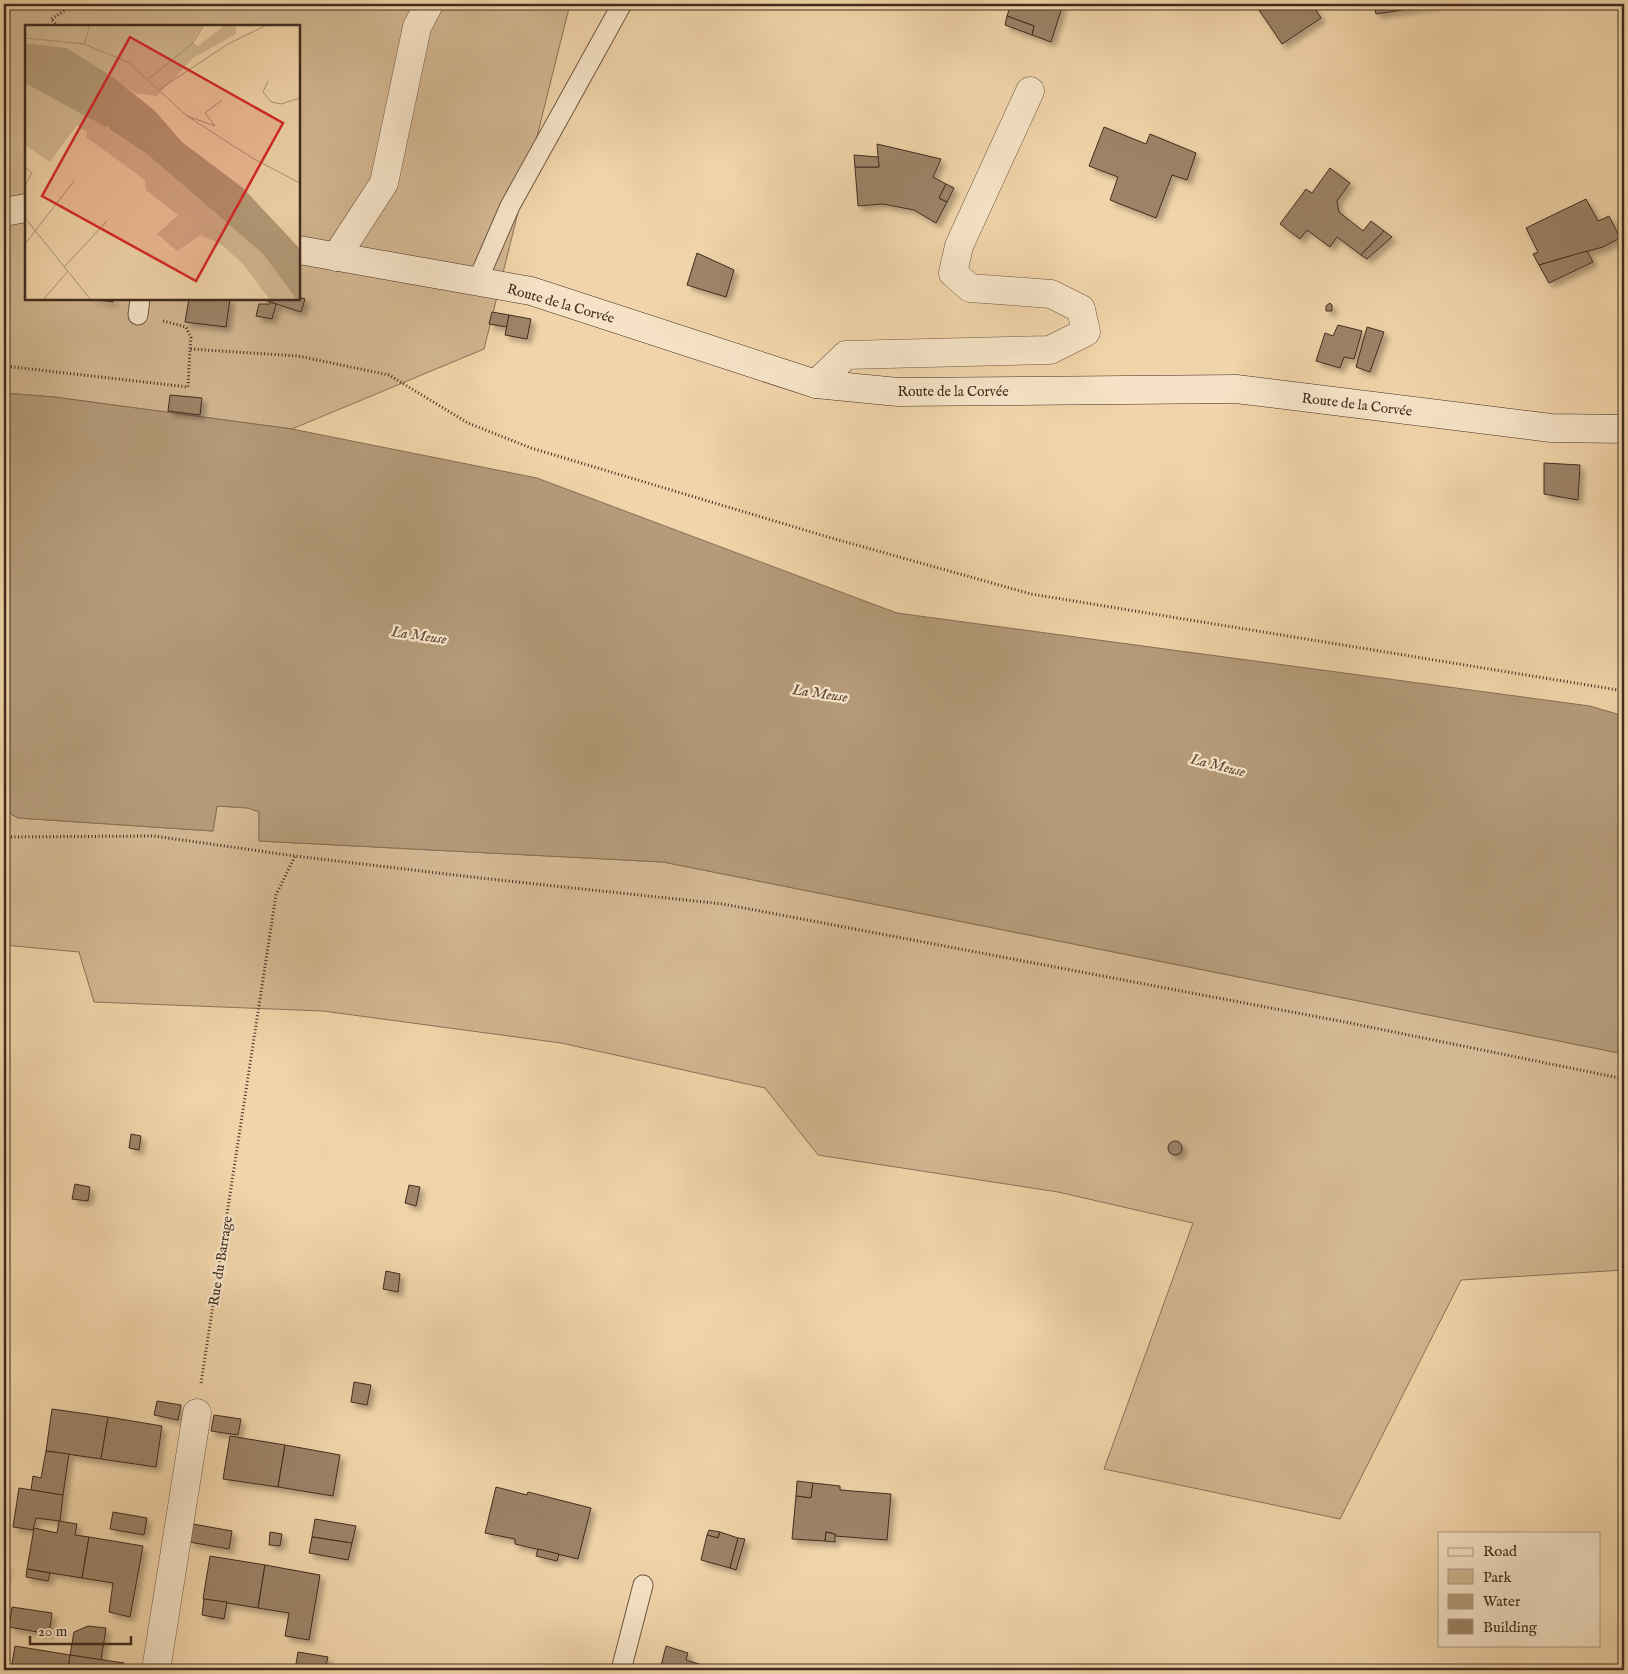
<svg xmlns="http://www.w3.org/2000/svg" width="1628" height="1674" viewBox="0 0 1628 1674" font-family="'IM FELL English',serif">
	<defs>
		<filter id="shadow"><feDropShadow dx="4.5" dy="4.5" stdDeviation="2.5" flood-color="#0004"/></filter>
	</defs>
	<rect width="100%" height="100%" fill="#f1d4a9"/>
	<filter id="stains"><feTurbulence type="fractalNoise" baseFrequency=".004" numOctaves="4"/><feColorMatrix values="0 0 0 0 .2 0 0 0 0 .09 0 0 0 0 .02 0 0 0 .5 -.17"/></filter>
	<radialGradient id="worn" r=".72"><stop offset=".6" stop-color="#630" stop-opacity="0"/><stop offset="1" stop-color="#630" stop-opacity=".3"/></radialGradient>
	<g fill="#d3b792" stroke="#8a7258" fill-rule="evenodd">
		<path d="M4,4H570L484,349L292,429L54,397L4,393ZM26,26H299V299H26Z"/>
		<path d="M217,806L248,808L259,812V841L663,862L1624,1054V1270L1461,1280L1340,1519L1104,1469L1193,1223L1058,1192L818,1155L765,1088L561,1043L323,1011L94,1002L79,952L4,945V810L18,818L213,831Z"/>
	</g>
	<path fill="#b59b7a" stroke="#876f56" d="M4,393L54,397L292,429L537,478L897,613L1590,706L1624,716V1054L663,862L259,841V812L248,808L217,806L213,831L18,818L4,810Z"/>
	<g fill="#9d8367" stroke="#412c1f" filter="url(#shadow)">
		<path d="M1011,4H1063L1051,42L1032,35L1034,26L1007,16Z"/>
		<path d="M1255,4H1312L1321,18L1282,44Z"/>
		<path d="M1374,4H1435L1436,5L1376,14Z"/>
		<path d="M1007,16L1034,26L1032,35L1005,25Z"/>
		<path d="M1104,127L1146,144L1150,134L1196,153L1187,180L1172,175L1156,218L1110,200L1118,177L1089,166Z"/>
		<path d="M877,144L941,159L933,177L946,184L939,198L947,202L936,223L914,210L883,204L858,206L855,167H879Z"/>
		<path d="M854,155L878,157L879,167H855Z"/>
		<path d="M1330,168L1350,183L1337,201L1339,212L1363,231L1371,221L1384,231L1361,255L1337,237L1330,247L1307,230L1300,239L1280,224L1306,189L1312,193Z"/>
		<path d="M946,184L954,188L947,202L939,198Z"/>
		<path d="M1586,199L1598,221L1609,216L1620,238L1603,247L1539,265L1533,254L1538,252L1526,228Z"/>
		<path d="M1384,231L1392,237L1367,259L1361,255Z"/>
		<path d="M1587,251L1593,262L1549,283L1539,265Z"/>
		<path d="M697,253L734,270L726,297L687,285Z"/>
		<path d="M299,297L305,299L301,312L261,299H299Z"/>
		<path d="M89,299H113V302Z"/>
		<path d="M189,299H230L226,327L185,322Z"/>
		<path d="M270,302L276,304L272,319L256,316L259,304H270Z"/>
		<path d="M1330,303L1332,305V311H1326V306Z"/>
		<path d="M492,312L509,315L507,327L489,324Z"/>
		<path d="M509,315L531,319L527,339L505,335Z"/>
		<path d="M1338,325L1362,331L1354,359L1344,357L1340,368L1316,361L1325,333L1333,336Z"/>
		<path d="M1367,327L1384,332L1370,372L1356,367Z"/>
		<path d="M170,395L202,398L200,415L168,411Z"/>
		<path d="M1544,463L1580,465L1578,500L1544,494Z"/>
		<path d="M131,1134L141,1136L139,1150L129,1148Z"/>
		<circle cx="1175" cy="1148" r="7"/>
		<path d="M75,1184L90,1187L88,1201L72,1199Z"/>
		<path d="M409,1185L420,1187L416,1206L405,1203Z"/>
		<path d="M386,1271L400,1274L398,1292L383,1289Z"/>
		<path d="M354,1382L371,1385L367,1405L351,1402Z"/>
		<path d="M157,1401L181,1405L178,1420L154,1415Z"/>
		<path d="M52,1409L108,1417L101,1459L46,1451Z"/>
		<path d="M214,1415L241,1419L238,1435L211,1431Z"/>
		<path d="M108,1417L162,1426L156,1467L101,1459Z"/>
		<path d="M230,1436L285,1445L278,1487L223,1479Z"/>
		<path d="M285,1445L340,1455L333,1496L278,1487Z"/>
		<path d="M46,1451L69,1454L63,1495L31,1490L33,1476L41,1478Z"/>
		<path d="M797,1481L813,1483L811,1498L796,1496Z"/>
		<path d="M813,1483L840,1486V1490L891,1494L887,1540L835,1536V1534L826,1532L825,1541L792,1539L796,1496L811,1498Z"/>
		<path d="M496,1487L527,1495L528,1492L591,1508L578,1559L515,1544V1539L485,1533Z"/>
		<path d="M19,1488L63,1495L60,1521L36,1518L33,1530L13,1527Z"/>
		<path d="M113,1512L147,1518L144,1535L110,1529Z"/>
		<path d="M315,1519L356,1526L352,1543L312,1537Z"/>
		<path d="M59,1521L77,1524L75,1535L89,1537L82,1578L27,1569L34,1528L57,1533Z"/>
		<path d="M193,1524L232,1531L229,1549L189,1542Z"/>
		<path d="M709,1530L720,1532L718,1538L707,1535Z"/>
		<path d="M270,1532L282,1534L280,1546L269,1545Z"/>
		<path d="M720,1532L738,1538L730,1568L701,1560L707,1535L718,1538Z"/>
		<path d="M826,1532L835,1534V1542L825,1541Z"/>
		<path d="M89,1537L143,1546L130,1617L109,1612L113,1583L82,1578Z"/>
		<path d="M312,1537L352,1543L348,1560L309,1553Z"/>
		<path d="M738,1538L745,1539L736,1570L730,1568Z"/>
		<path d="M538,1549L559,1554L557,1561L536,1556Z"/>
		<path d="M210,1556L265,1565L258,1608L203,1599Z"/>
		<path d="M4,1565L7,1566L4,1583Z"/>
		<path d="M265,1565L320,1575L309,1640L285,1636L289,1613L258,1608Z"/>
		<path d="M27,1569L50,1573L48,1581L26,1577Z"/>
		<path d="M204,1599L227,1602L224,1619L202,1615Z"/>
		<path d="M12,1607L52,1613L49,1634L9,1627Z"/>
		<path d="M88,1626L106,1628L101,1660L70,1655L74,1632Z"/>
		<path d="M15,1646L70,1655L68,1670H11Z"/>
		<path d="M666,1646L688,1653L686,1660L718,1670H660Z"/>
		<path d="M298,1652L328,1657L325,1670H295Z"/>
		<path d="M70,1655L124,1663L123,1670H68Z"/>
	</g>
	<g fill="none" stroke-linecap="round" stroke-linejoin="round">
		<g stroke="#6d5642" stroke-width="21">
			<g id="lane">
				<path d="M477,282L510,206L622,4"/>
				<path d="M138,315L140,299"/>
				<path d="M621,1670L643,1585"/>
			</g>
		</g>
		<g stroke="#6d5642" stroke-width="29">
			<g id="street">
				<path d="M336,257L384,183L417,27L429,4"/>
				<path d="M816,384L846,355L1050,350L1086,332L1081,309L1051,294L970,288L953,273L959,246L1030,91"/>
				<path d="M156,1670L197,1413"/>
			</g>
		</g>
		<g stroke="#412c1f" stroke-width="29">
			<g id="secondary">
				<path d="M4,212L26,208"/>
				<path d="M299,250L531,291L816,384L898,392L1236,389L1551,428L1624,429"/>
			</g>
		</g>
		<g stroke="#412c1f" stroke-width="3" stroke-dasharray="1 2.5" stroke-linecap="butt">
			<path d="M58,26L51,19L75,4"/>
			<path d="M163,321L186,327L191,338L190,349"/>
			<path d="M4,366L188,387L190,349L298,356L389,375L468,423L531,448L828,537L1031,594L1624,691"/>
			<path d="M4,837L154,836L295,856L489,879L723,904L1350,1023L1624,1079"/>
			<path d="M201,1383L276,895L295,856"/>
		</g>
		<use href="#lane" stroke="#f6e3c7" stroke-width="19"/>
		<use href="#street" stroke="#f6e3c7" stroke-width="28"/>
		<use href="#secondary" stroke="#f6e3c7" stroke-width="28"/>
	</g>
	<g text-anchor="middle" stroke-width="4.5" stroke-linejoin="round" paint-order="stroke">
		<g font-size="14" fill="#412c1f" stroke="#f6e3c7">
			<text transform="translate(561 303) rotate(16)" y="5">Route de la Corvée</text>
			<text x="953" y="396">Route de la Corvée</text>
			<text transform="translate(1357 404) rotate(7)" y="5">Route de la Corvée</text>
			<text transform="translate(220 1261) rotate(-81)" y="5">Rue du Barrage</text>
		</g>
		<g font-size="15" font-style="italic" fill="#5e4836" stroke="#f6e3c7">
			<text transform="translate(419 635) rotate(8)" y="5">La Meuse</text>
			<text transform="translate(820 693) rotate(8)" y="5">La Meuse</text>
			<text transform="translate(1218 765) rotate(14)" y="5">La Meuse</text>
		</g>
	</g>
	<g transform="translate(25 25)">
		<rect width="275" height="275" fill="#f1d4a9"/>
		<path d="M0,0H178L167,16L173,21L200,0H211V9L168,33L132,71L110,68L42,23L0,18ZM0,58L83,100L85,106L122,129L238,229L272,275H245L218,239L197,220L176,210L152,226L132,209L153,190L121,165L120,155L61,112L62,107L52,100L25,137L0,120Z" fill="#d3b792"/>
		<path d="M0,18L42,23L89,53L130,86L157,117L218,163L275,224V275H272L238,229L122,129L85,105L83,100L81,102L0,58Z" fill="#b59b7a"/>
		<path fill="none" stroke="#ab9172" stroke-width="1" d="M0,13L59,19L103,37L162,91L229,134L275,158M59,19L65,0M123,54L167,19L179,0M243,56L238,67L246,77L256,79L275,73M135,64L203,19L242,0M162,91L190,101L180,88L197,75M0,142L7,148L0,160M0,193L66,275M0,219L49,156M39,242L82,196M19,274L43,246"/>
		<path fill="#d62828" fill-opacity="0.15" stroke="#d62828" stroke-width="2.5" d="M105,12L258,98L171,256L17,171Z"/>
		<rect width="275" height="275" fill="none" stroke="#412c1f" stroke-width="2.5"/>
	</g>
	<rect width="1628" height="1674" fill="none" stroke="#f1d4a9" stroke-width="20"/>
	<rect x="5" y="5" width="1618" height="1664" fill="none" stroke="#412c1f" stroke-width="2.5"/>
	<rect x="10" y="10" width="1608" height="1654" fill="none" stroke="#412c1f"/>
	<rect x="1438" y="1532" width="162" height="115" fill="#f6e3c7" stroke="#ae9a84"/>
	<rect x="1448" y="1548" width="25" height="8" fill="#f6e3c7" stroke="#ae9a84"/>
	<text x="1483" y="1556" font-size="15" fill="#412c1f">Road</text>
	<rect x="1448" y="1569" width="25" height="15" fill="#d3b792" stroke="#ae9a84"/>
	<text x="1483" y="1582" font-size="15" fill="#412c1f">Park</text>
	<rect x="1448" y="1594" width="25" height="15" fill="#b59b7a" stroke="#ae9a84"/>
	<text x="1483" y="1606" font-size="15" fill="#412c1f">Water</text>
	<rect x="1448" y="1619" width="25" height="15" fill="#9d8367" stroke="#ae9a84"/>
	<text x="1483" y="1632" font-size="15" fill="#412c1f">Building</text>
	<path d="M30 1636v8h101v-8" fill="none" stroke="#412c1f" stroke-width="2.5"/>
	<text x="38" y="1636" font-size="15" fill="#412c1f" stroke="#f6e3c7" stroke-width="4" paint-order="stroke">20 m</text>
	<rect width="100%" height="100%" filter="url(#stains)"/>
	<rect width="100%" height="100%" fill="url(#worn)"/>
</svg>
